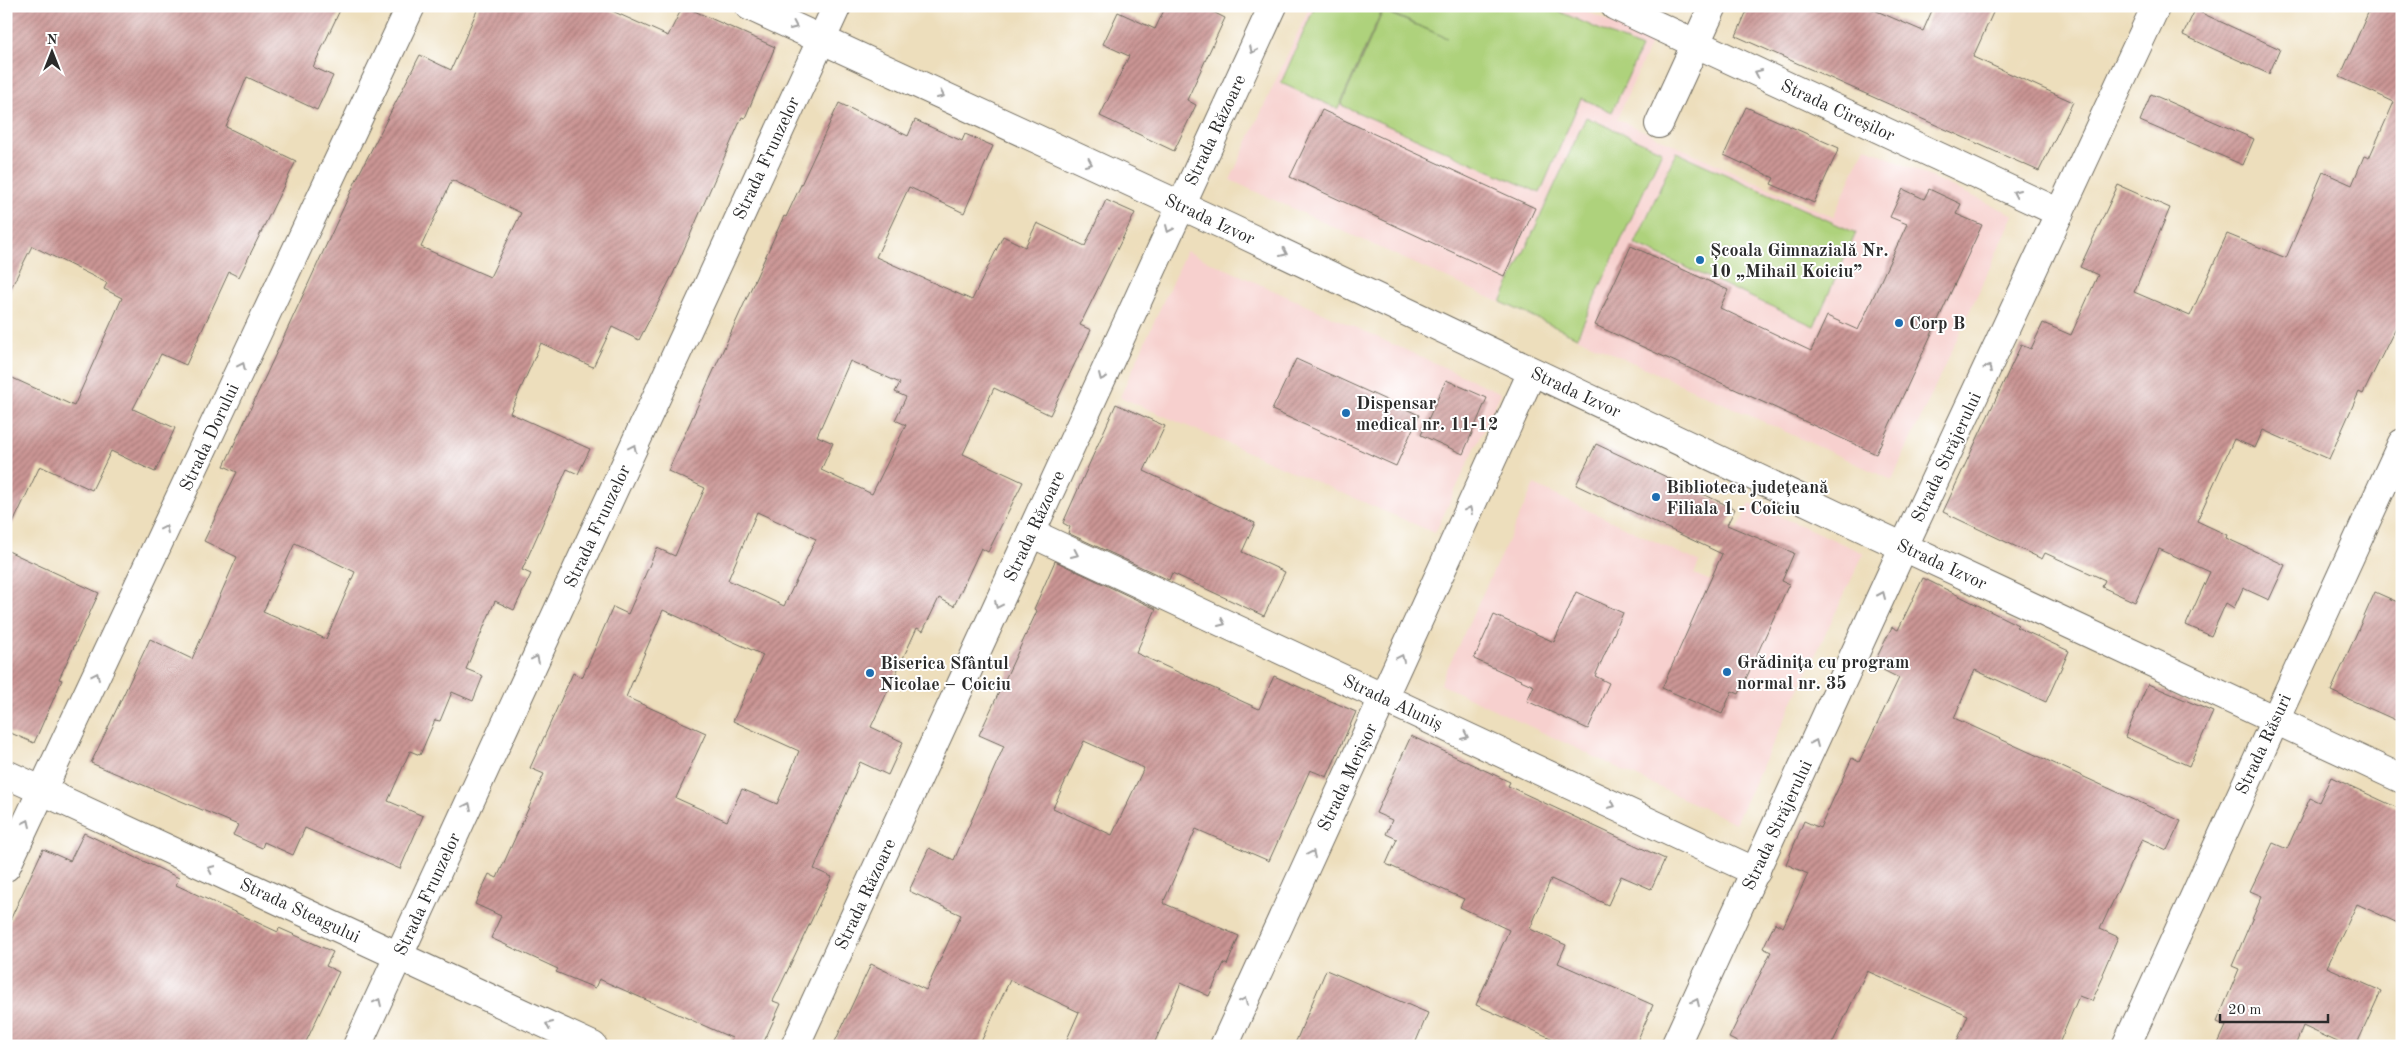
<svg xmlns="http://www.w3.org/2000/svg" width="2408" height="1052" viewBox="0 0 2408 1052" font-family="'Old Standard TT',serif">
	<defs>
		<pattern id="building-hatch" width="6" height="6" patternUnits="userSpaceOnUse" patternTransform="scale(1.25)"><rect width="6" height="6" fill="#cb9594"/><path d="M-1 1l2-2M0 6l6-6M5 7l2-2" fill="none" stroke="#a57a79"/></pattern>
	</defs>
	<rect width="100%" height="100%" fill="#fff"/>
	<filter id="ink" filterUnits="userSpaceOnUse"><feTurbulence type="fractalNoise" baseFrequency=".02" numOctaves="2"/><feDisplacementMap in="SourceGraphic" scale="10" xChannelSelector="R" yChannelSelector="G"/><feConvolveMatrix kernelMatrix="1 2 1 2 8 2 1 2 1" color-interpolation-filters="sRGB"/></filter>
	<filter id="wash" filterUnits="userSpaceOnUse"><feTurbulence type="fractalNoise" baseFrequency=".0096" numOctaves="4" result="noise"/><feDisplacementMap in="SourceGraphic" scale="20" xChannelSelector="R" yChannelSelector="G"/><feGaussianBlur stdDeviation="1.12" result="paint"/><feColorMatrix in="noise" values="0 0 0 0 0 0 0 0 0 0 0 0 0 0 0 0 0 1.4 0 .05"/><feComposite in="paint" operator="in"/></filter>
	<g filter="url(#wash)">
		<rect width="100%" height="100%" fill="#eddebc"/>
		<g fill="#f7d0ce">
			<path d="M1310,6H1575L1652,41L1617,119L1833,217L1865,147L2014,215L1892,480L1230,180Z"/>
			<path d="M1186,251L1501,393L1435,533L1120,397Z"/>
			<path d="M1534,485L1699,562L1694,574L1713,582L1750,503L1864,553L1735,823L1440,684Z"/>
		</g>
		<g fill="#aed27c" stroke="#6c7e54">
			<path d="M1315,6H1384L1338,109L1281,83Z"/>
			<path d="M1388,6H1547L1641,48L1612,112L1581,98L1540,193L1341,105L1383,11L1447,38L1386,11Z"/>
			<path d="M1586,117L1662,151L1577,337L1501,302Z"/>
			<path d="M1676,152L1856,233L1814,326L1635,244Z"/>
		</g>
		<g id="blocks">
			<g fill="url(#building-hatch)" fill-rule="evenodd">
				<path d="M6,6H342L313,67L333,76L317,110L247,77L226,127L296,161L239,277L229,272L186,365L161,354L133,409L175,428L155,472L111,451L92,490L40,466L6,538V375L74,406L122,298L104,289L107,283L32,246L6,298Z"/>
				<path d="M479,6H601L668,36L683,6L775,47L745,118L742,117L673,274L639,340L612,327L593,367L541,343L510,413L590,449L578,474L567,469L522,570L531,574L514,610L495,601L466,669L483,676L473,701L452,692L440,721L435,720L420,755L410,751L388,801L423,816L400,869L305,828L293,855L264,842L262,848L233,835L238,825L91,763L150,639L192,659L237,557L204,541L237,472L224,466L360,172L420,55L451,70ZM452,180L521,213L490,277L421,247ZM295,543L355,572L326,639L263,612Z"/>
				<path d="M1166,6H1201L1225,18L1187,100L1196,105L1174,151L1100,116L1129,56L1103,44L1118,12L1155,29Z"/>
				<path d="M1749,6H1865L1923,31L1934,6H1996L1973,57L2073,102L2039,171L1736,36Z"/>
				<path d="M2371,6H2402V315L2363,394L2359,392L2329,459L2263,430L2255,448L2234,439L2197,521L2227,535L2226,538L2285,565L2269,600L2243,588L2234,608L2226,603L2211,636L2186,625L2210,572L2159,549L2135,602L2102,587L2105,580L2045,553L2042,559L1943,512L2021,345L2031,349L2043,323L2071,335L2098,275L2080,267L2118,185L2170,208L2134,292L2190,316L2227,234L2286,258L2323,172L2352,185L2364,156L2369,158L2394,102L2340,77Z"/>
				<path d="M2195,10L2280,49L2269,74L2183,35Z"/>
				<path d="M2151,94L2254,139L2243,165L2140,121Z"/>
				<path d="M839,103L908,136L915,120L962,141L965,134L993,146L964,213L909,187L876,257L972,300L1003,236L1025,247L1037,223L1085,246L1106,200L1135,213L1080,325L1091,330L1050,415L994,388L963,454L1023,482L988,552L981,548L954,606L939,598L923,631L917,628L871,727L903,742L888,775L860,762L814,869L832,877L773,1001L781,1004L762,1046H729L732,1038L599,979L595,988L556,972L558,969L491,938L501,916L475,904L489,874L497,878L544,774L530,768L573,673L582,678L613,607L628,614L657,548L675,556L705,488L668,471L784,216L786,217ZM850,361L900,383L895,392L906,397L895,420L906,425L872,494L821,470L833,443L817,436ZM757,512L816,539L784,606L728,580ZM663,610L763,655L733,721L799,751L777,804L742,789L727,821L676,798L706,733L626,697Z"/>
				<path d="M1746,107L1839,148L1814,203L1771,184L1774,178L1724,155Z"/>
				<path d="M1322,110L1535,208L1504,276L1290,177Z"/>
				<path d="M1903,189L1924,199L1929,189L1961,204L1956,214L1982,225L1876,454L1595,325L1631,246L1728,290L1720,308L1811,351L1827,316L1858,330L1907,224L1890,217Z"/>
				<path d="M1296,359L1419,415L1396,466L1272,410Z"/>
				<path d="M1446,380L1487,398L1463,454L1421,435Z"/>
				<path d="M1116,404L1165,426L1144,471L1255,523L1242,552L1285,572L1264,616L1172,573L1169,580L1068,533L1070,527L1063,523Z"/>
				<path d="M1596,444L1735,509L1727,525L1794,553L1782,581L1789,584L1739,694L1732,691L1722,714L1662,688L1722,554L1576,485Z"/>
				<path d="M6,550L99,593L59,679L62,680L34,743L6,731Z"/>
				<path d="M1055,561L1156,609L1136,653L1259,709L1274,676L1356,712L1327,777L1310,770L1269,861L1196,829L1163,903L1239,936L1227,965L1224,963L1209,996L1181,983L1153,1046H1064L1079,1012L1010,980L979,1046H833L871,964L926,990L961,915L909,891L929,848L954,860L1004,746L979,735L1037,611L1034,609ZM1084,741L1144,768L1112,835L1053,808Z"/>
				<path d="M1923,578L2018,625L2016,627L2069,651L2046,702L1975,670L1954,718L2181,821L2167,850L2142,839L2100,929L2118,937L2102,974L2104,975L2092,1001L2079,996L2058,1046H1955L1968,1015L1867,971L1831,1046H1745L1729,1038L1771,952L1763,948L1775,923L1783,927L1808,874L1786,864L1804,821L1820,828L1852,758L1859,762L1899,678L1873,665L1892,627L1898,630Z"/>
				<path d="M1576,592L1623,613L1595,676L1609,683L1588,729L1527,701L1534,686L1474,659L1494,615L1554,642Z"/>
				<path d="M2375,592L2402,604V723L2331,691Z"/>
				<path d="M2148,684L2213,712L2189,766L2125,737Z"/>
				<path d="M1411,736L1510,782L1508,786L1665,859L1651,889L1621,876L1608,905L1551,879L1530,929L1566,945L1558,963L1653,1005L1635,1046H1569L1476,1005L1509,930L1460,907L1464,899L1386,864L1397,839L1386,834L1392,820L1376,813Z"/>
				<path d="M2331,777L2402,810V925L2357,904L2327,967L2381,991L2356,1046H2346L2303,1026L2295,1046H2217L2226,1026L2217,1022L2239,969L2232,966L2262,896L2250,891L2273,843L2287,849L2310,798L2319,802Z"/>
				<path d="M84,833L179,878L176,885L278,932L279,928L333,952L326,966L339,972L304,1046H6V929L43,849L70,861Z"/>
				<path d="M1326,970L1428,1013L1414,1046H1294Z"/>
			</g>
		</g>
	</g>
	<g filter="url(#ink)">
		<use href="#blocks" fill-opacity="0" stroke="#6f6a5e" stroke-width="1"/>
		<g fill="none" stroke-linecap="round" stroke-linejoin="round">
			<g stroke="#6f6a5e" stroke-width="30">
				<g id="minor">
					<path d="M749,6L1230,228L1848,521L2402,779"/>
					<path d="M1615,6L2060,213"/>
					<path d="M1659,124L1713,6"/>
					<path d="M1031,533L1756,872"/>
					<path d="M6,774L593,1046"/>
					<path d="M6,867L411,6"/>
					<path d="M357,1046L837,6"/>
					<path d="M795,1046L1273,6"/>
					<path d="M1224,1046L1532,372"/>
					<path d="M1675,1046L1904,546L2156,6"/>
					<path d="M2126,1046L2402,443"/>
				</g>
			</g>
			<use href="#minor" stroke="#fff" stroke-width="28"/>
		</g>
		<defs><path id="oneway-chevron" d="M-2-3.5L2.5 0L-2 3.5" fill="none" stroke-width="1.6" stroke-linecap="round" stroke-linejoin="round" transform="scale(1.25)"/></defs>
		<g stroke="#a0a0a0">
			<use href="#oneway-chevron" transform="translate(794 26) rotate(25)"/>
			<use href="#oneway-chevron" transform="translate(1253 50) rotate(115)"/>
			<use href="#oneway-chevron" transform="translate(1758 73) rotate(-155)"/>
			<use href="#oneway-chevron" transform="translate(941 95) rotate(25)"/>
			<use href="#oneway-chevron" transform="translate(1089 163) rotate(25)"/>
			<use href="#oneway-chevron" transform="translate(2016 193) rotate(-155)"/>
			<use href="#oneway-chevron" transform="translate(1169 229) rotate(114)"/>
			<use href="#oneway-chevron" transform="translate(1284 253) rotate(25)"/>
			<use href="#oneway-chevron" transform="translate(242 366) rotate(-65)"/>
			<use href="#oneway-chevron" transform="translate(1988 368) rotate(-65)"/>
			<use href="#oneway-chevron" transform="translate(1102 377) rotate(114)"/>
			<use href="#oneway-chevron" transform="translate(633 448) rotate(-65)"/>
			<use href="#oneway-chevron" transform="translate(1469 510) rotate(-65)"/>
			<use href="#oneway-chevron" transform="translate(165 529) rotate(-65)"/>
			<use href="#oneway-chevron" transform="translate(1075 554) rotate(25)"/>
			<use href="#oneway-chevron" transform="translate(1882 595) rotate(-66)"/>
			<use href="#oneway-chevron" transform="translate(998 605) rotate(115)"/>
			<use href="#oneway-chevron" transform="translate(1222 623) rotate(25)"/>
			<use href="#oneway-chevron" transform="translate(1401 658) rotate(-65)"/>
			<use href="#oneway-chevron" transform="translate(536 659) rotate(-65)"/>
			<use href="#oneway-chevron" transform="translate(96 676) rotate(-65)"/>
			<use href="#oneway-chevron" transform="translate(1465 736) rotate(25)"/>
			<use href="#oneway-chevron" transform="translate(1815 743) rotate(-66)"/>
			<use href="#oneway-chevron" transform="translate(1612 805) rotate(25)"/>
			<use href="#oneway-chevron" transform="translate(468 806) rotate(-65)"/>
			<use href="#oneway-chevron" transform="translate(27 823) rotate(-65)"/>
			<use href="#oneway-chevron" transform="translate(1312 854) rotate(-65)"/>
			<use href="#oneway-chevron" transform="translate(211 869) rotate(-155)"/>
			<use href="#oneway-chevron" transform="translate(1244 1001) rotate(-65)"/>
			<use href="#oneway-chevron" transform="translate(378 1002) rotate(-65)"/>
			<use href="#oneway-chevron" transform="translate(1696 1002) rotate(-65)"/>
			<use href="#oneway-chevron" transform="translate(549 1025) rotate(-155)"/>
		</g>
	</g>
	<g fill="#1f6fb2" stroke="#fff" stroke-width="2">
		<circle cx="1700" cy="260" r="5"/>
		<circle cx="1899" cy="323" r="5"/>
		<circle cx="1346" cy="413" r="5"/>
		<circle cx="1656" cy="497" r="5"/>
		<circle cx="1727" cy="672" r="5"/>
		<circle cx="870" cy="673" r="5"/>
	</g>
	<g text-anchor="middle" stroke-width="4" stroke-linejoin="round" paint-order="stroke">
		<g font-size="18" fill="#2b2b2b" stroke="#fff">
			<text transform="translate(1838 110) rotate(25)" y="6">Strada Cireșilor</text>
			<text transform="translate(1215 130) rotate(-65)" y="6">Strada Răzoare</text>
			<text transform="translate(766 158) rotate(-65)" y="6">Strada Frunzelor</text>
			<text transform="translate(1210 219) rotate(25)" y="6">Strada Izvor</text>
			<text transform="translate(1576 392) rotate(25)" y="6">Strada Izvor</text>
			<text transform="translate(209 437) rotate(-65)" y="6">Strada Dorului</text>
			<text transform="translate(1946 457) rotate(-65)" y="6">Strada Străjerului</text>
			<text transform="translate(597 526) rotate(-65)" y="6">Strada Frunzelor</text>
			<text transform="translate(1034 526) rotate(-65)" y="6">Strada Răzoare</text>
			<text transform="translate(1942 564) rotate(25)" y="6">Strada Izvor</text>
			<text transform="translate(1393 702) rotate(25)" y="6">Strada Aluniș</text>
			<text transform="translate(2263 744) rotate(-65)" y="6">Strada Răsuri</text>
			<text transform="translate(1347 777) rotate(-65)" y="6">Strada Merișor</text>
			<text transform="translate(1777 825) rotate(-65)" y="6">Strada Străjerului</text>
			<text transform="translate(427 894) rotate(-65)" y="6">Strada Frunzelor</text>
			<text transform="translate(865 894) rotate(-65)" y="6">Strada Răzoare</text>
			<text transform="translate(300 910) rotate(25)" y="6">Strada Steagului</text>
		</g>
		<g font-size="18" font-weight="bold" fill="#2b2b2b" stroke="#fff" text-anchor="start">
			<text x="1710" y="256">Școala Gimnazială Nr.<tspan x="1710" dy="21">10 „Mihail Koiciu”</tspan></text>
			<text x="1909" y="329">Corp B</text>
			<text x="1356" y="409">Dispensar<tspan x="1356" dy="21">medical nr. 11-12</tspan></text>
			<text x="1666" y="493">Biblioteca județeană<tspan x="1666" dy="21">Filiala 1 - Coiciu</tspan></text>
			<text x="1737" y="668">Grădinița cu program<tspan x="1737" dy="21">normal nr. 35</tspan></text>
			<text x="880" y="669">Biserica Sfântul<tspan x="880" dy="21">Nicolae – Coiciu</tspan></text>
		</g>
	</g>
	<rect width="2408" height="1052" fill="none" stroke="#fff" stroke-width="25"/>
	<g transform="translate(52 52)" stroke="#ffffff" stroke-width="4" paint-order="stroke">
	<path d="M0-4L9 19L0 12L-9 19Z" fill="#2b2b2b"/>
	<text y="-8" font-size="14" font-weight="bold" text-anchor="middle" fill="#2b2b2b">N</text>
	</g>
	<path d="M2220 1014v8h108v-8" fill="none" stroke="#2b2b2b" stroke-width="2.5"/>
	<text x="2228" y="1014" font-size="15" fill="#2b2b2b" stroke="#ffffff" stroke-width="4" paint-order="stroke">20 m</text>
</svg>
